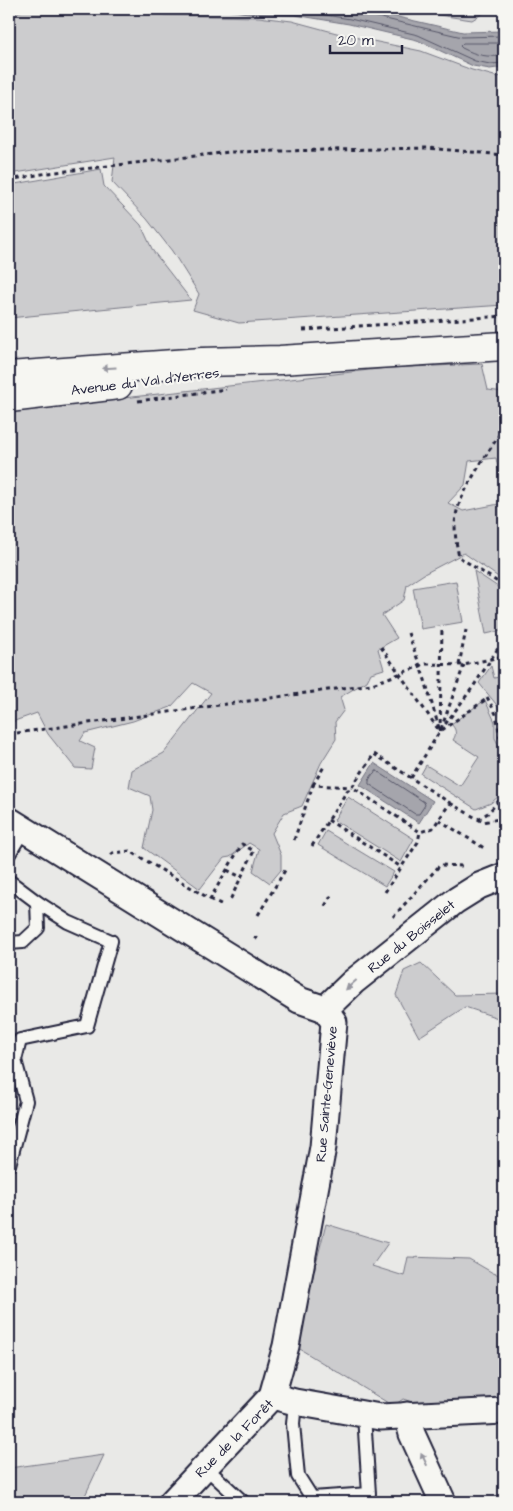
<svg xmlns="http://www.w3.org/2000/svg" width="513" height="1511" viewBox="0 0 513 1511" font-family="'Architects Daughter',sans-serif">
	<rect width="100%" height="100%" fill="#e9e9e7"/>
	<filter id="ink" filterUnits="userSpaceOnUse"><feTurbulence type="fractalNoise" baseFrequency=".02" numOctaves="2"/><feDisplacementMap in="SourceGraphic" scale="10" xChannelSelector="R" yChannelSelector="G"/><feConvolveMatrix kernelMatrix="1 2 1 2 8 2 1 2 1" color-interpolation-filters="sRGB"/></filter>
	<g filter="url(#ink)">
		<g fill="#ccccce" stroke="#777784">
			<path d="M27,9H112L166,15L258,17L292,21L344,35L421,51L472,70L498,77L504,75V305L239,323L193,310L199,294L172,251L147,219L112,182L115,157L9,174V15Z"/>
			<path d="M399,9H490L472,20Z"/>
			<path d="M101,169L104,186L141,225L153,251L191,300L9,318V185Z"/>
			<path d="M482,364L488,390L504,392V501L496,458L469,461L465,485L448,503L463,511L504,503V581L464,553L424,574L407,585L404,600L382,615L397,638L378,649L384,669L371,673L367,681L340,697L344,710L335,722L336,739L321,763L302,806L284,813L272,833L281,855V870L270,883L253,871L259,849L249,843L230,857L224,858L200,889L144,848L152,810L150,796L129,787L132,770L164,753L211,693L193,683L171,707L133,721L85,733L80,741L95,748L91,769L75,768L48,734L37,713L9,723V570L14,560L9,559V411L387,368Z"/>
			<path d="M474,571L504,591V630L486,634Z"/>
			<path d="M456,581L463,622L421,629L413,588Z"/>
			<path d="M491,666L494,678L504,676V730L500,711L496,704L479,683Z"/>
			<path d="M485,700L495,722V738L504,756V787L500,795L491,803L476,809L421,774L426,765L460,786L479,757L453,740C457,734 456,729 451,724Z"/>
			<path d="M348,797L414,839L401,862L334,820Z"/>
			<path d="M326,831L394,872L385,886L318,845Z"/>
			<path d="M421,963L455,995L504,994V1020L465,1007L419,1037L396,995L404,971Z"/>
			<path d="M326,1224L388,1243L372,1266L404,1276L408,1257L469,1259L493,1273L504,1276V1400L436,1410L403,1399L393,1406L295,1346Z"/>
			<path d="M104,1455L82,1502H9V1468Z"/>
		</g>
		<g fill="#a5a5ac" stroke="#71717f">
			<path d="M216,9H363L463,32L504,31V67L490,69L473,66L417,40L349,24L295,15L257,14Z"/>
			<path d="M374,763L433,801L419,823L360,785Z"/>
		</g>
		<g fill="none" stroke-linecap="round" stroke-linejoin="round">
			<g stroke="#565668" stroke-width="1">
				<path d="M261,9L295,10L350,19L418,35L475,61L490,64L504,63"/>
				<path d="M368,9L369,13L373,16L462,37L504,36"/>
				<path d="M504,43H463L460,46L462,48C478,56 486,57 504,56"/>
				<path d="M377,771L424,802L425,805L419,814H415L369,784C368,780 373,772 377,771Z"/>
			</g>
			<g stroke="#22223b" stroke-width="16">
				<g id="service">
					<path d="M9,854L24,829"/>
					<path d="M9,881L37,902L68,922L111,941L87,1026L20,1040L15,1060L26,1101L9,1165"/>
					<path d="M9,943L23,942L38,928L37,902"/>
					<path d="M295,1402L293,1424L298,1476L312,1498L369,1494L364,1415"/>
					<path d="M205,1467L243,1502"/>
				</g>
			</g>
			<g stroke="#22223b" stroke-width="29">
				<g id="minor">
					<path d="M9,820L299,1000L325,1009L334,1022L323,1147L286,1346L272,1396"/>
					<path d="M325,1009L353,982L455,901L479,886L504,876"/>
					<path d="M407,1415L412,1434L443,1502"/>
					<path d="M172,1502L272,1396L295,1402L380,1417L504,1411"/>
				</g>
			</g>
			<g stroke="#22223b" stroke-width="31">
				<g id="secondary">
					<path d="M9,376L202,362L280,360L504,346"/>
					<path d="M9,398L118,385"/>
				</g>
			</g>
			<g stroke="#22223b" stroke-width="3" stroke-dasharray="4 4" stroke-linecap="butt">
				<path d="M9,180L48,173L230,152L428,148L504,155"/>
				<path d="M303,330L504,316"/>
				<path d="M138,401L226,389"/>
				<path d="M504,427C490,450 464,486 457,511C453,526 456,543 459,557L504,586"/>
				<path d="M408,633L425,680L439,728"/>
				<path d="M381,647L438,729"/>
				<path d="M459,665L466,630"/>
				<path d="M487,697L496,714L500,737L504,747"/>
				<path d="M441,729L464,665"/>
				<path d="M442,730L485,700"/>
				<path d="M440,731L442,627"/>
				<path d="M9,734L372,684L426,664L464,665L504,656"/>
				<path d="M374,754L450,803L433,828L420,832L352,787Z"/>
				<path d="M411,778L440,731L473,687L504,639"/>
				<path d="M313,785L325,765"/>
				<path d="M450,803L483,822L504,818"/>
				<path d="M478,819L488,813L504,795"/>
				<path d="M328,820L401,867"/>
				<path d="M439,820L484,848"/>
				<path d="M294,840L313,785L352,787"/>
				<path d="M312,846L347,791L352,787"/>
				<path d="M111,855L113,853L130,851L210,899L242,844L254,851L230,900"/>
				<path d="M227,870L241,877"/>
				<path d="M385,892L418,842L420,832"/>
				<path d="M210,899L223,905"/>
				<path d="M325,906L333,893"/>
				<path d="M258,915L287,867"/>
				<path d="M393,917L440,865L464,866"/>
				<path d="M254,937L260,941"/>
			</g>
			<use href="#service" stroke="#f6f6f2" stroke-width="12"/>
			<use href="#minor" stroke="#f6f6f2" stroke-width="25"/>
			<use href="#secondary" stroke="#f6f6f2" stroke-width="28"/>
		</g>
		<defs><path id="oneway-solid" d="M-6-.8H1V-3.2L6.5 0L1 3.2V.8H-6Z" transform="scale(1.25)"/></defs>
		<g fill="#9797a0">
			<use href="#oneway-solid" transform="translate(109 368) rotate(176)"/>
			<use href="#oneway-solid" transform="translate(351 985) rotate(138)"/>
			<use href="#oneway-solid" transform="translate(424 1459) rotate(-115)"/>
		</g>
	</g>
	<g text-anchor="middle" stroke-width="4.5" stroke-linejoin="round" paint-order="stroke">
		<g font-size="14" fill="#22223b" stroke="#f6f6f2">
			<text transform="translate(145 381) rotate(-7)" y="5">Avenue du Val d'Yerres</text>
			<text transform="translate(411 936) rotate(-39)" y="5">Rue du Boisselet</text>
			<text transform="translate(326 1094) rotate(-85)" y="5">Rue Sainte-Geneviève</text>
			<text transform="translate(234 1438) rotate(-45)" y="5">Rue de la Forêt</text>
		</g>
	</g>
	<rect width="513" height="1511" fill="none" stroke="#f6f6f2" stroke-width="30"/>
	<rect x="15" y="15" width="483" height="1481" fill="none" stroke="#22223b" stroke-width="2" filter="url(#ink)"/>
	<path d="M330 45v8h72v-8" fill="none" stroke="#22223b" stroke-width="2.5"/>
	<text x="338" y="45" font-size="15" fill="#22223b" stroke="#f6f6f2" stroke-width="4" paint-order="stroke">20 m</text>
</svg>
